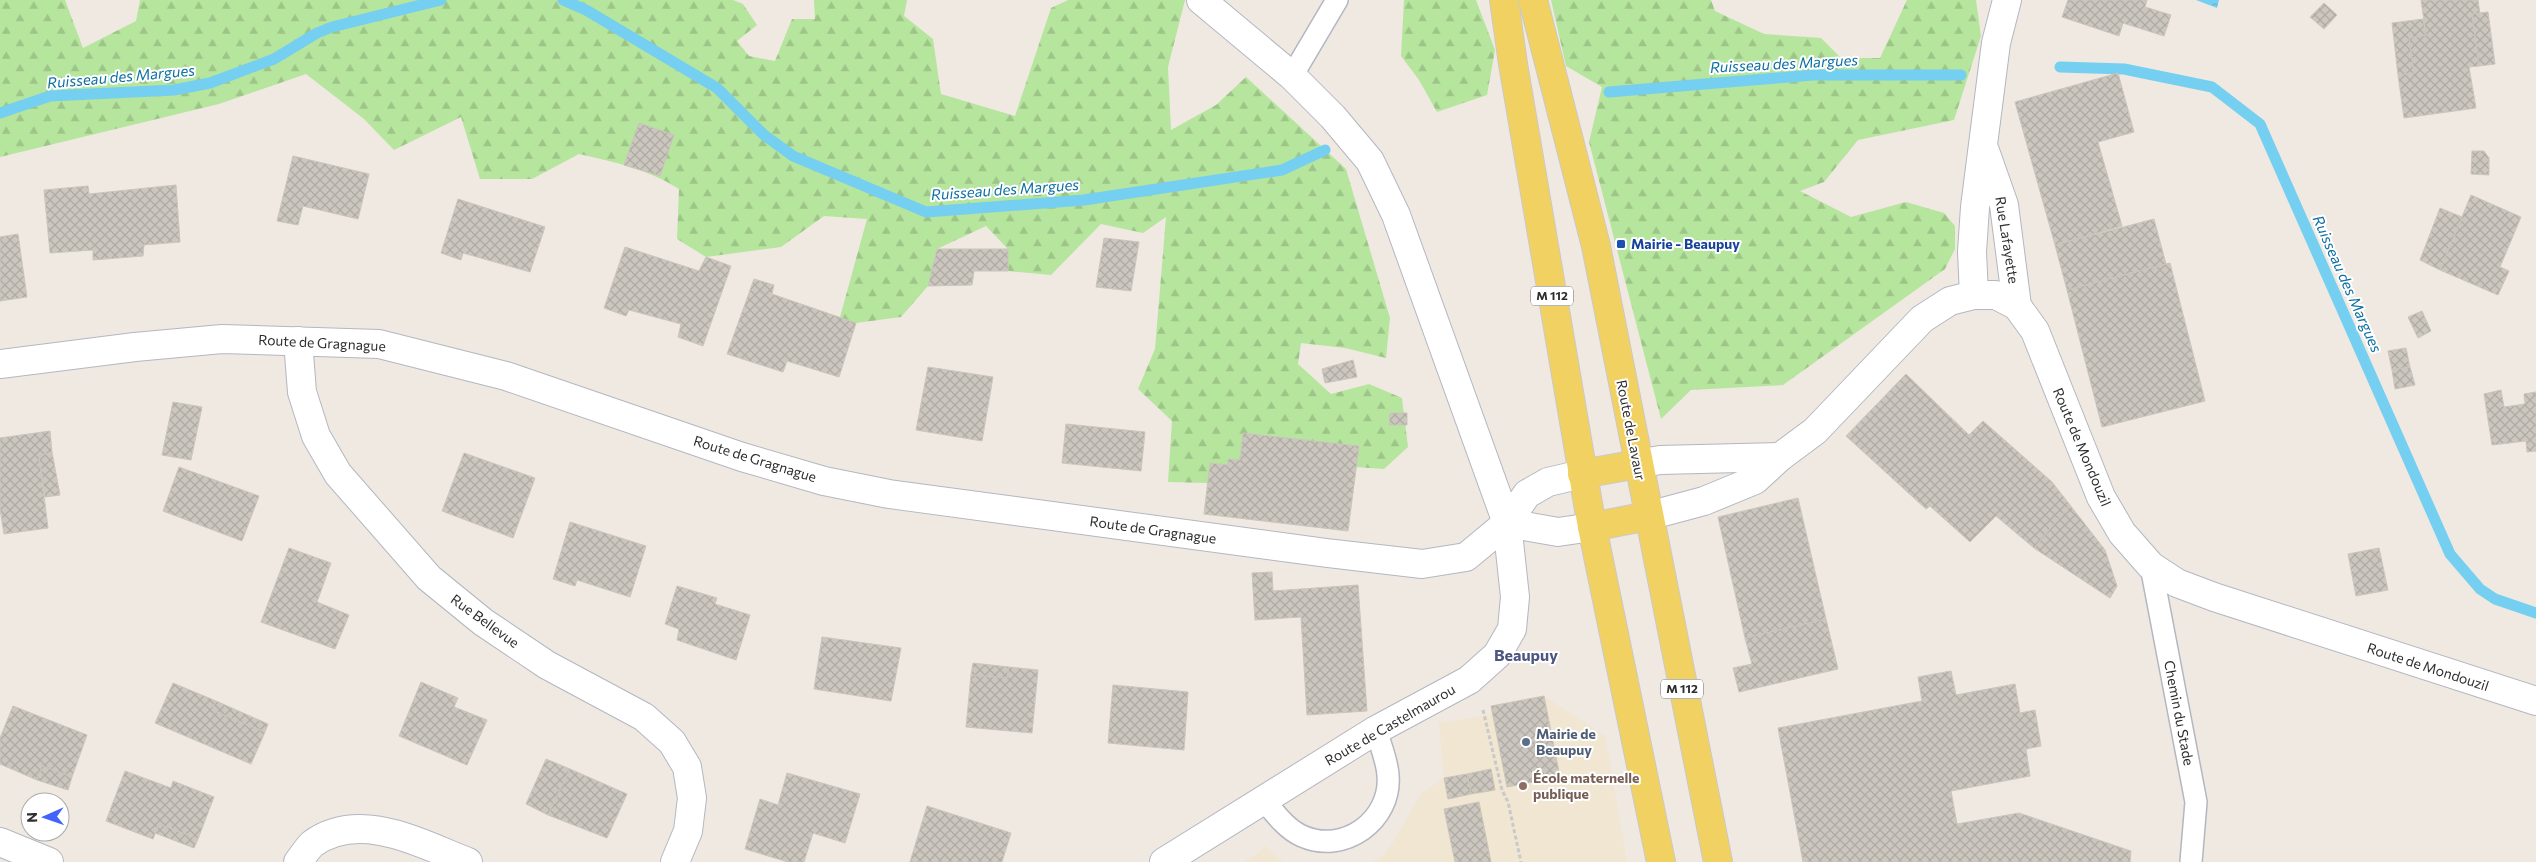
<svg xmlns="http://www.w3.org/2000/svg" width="2536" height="862" viewBox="0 0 2536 862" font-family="Commissioner,sans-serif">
	<defs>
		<pattern id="forest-firs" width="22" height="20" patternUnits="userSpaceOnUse" patternTransform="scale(1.25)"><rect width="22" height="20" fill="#b6e59e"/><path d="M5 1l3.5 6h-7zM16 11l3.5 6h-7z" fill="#9dc588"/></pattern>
		<pattern id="water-ripples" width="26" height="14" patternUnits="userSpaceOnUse" patternTransform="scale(1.25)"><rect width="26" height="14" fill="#75cff0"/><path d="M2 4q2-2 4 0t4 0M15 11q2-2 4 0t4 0" fill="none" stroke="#66b2ce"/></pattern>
		<pattern id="building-cross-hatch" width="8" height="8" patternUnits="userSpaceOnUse" patternTransform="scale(1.25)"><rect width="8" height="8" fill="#cbc7bf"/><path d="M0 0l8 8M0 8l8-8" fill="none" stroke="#afaba4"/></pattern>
	</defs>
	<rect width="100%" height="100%" fill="#efe9e1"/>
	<g fill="#f0e6d1">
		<path d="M1544,696L1605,736L1627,862H1370L1381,858L1390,847L1421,794L1444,778L1439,723L1482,716Z"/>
		<path d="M1265,846L1283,862H1243L1260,852Z"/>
	</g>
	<g fill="url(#forest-firs)">
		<path d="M0,0H65L83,48L136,21L140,0H733L743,4L757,25L737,41L749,56L775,61L792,19H815L814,0H907L904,16L933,39L941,94L1015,116L1051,8L1068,0H1185L1168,67L1171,130L1216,105L1246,77L1346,169L1390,318L1386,358L1345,348L1301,343L1298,364L1331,394L1369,384L1402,398L1408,447L1384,469L1356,467L1358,446L1243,433L1240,460L1228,459V465L1210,463L1208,483L1168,482L1172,421L1138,389L1155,349L1166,217L1143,233L1101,224L1051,275L1008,271V249L986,226L937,249L928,286L901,317L856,323L840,317L867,219L824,216L781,247L706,257L677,239L679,189C648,169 614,162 579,154L532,179H480L461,117L394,150L364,119L306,74L219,104L0,157Z"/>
		<path d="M1404,0H1476L1495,50L1487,95L1437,112L1419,80L1401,56Z"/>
		<path d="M1551,0H1711L1715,11L1764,34L1821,38L1841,58H1880L1907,0H1976L1981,36L1954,120L1858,140L1824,182L1800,191L1851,217L1906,202L1944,213L1955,226V249L1945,269L1783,385L1691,390L1661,419L1589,142L1602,87L1566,66Z"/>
	</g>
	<path fill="url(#water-ripples)" d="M2196,0H2219L2217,8Z"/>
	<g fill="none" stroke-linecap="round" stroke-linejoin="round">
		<g stroke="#75cff0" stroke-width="11">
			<path d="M563,0L586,10L717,88L764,135L793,156L926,212L1084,200L1282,170L1325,150"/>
			<path d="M2060,67L2124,69L2212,87L2260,124L2450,554L2480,589L2495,599L2536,613"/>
			<path d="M1609,92L1813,75H1961"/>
			<path d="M0,113L50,96L174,90L210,83L274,59L317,33L332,27L441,0"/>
		</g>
	</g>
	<g fill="url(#building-cross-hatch)" stroke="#cbc5ba">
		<path d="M2068,0H2147L2145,7L2171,15L2164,36L2123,23L2119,36L2062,17Z"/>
		<path d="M2421,0H2478L2480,14H2472L2479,66L2469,67L2476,108L2404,118L2398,75L2414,73L2409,38L2426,35Z"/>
		<path d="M2324,3L2337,15L2324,29L2310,17Z"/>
		<path d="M2488,12L2495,64L2479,66L2472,14Z"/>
		<path d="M2423,19L2426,35L2409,38L2414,73L2398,75L2392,23Z"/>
		<path d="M2118,73L2134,132L2098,142L2122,226L2055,245L2015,102Z"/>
		<path d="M639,123L674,135L660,176L624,165Z"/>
		<path d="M2472,151H2484L2489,158V175L2471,174Z"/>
		<path d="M293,156L369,174L358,219L303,206L298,225L277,221Z"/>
		<path d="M176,185L180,242L144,245L143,256L93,260V250L50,253L44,190L88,186L89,194Z"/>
		<path d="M2471,195L2521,217L2500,267L2509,271L2498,295L2440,270Z"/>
		<path d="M458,199L545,227L530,272L463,253L461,260L441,253Z"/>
		<path d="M2440,208L2462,217L2440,270L2420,260Z"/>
		<path d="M2154,219L2166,264L2067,290L2055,245Z"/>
		<path d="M18,234L27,297L0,301V237Z"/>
		<path d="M1104,238L1139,242L1131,291L1096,287Z"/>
		<path d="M625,247L699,271L706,257L731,266L703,346L678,337L681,324L629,310L626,316L604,308Z"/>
		<path d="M937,249H1008V271H974L972,285L928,286Z"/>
		<path d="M2170,263L2205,401L2102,427L2067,290Z"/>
		<path d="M754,279L774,285L772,294L856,323L839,377L787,361L783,372L727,354Z"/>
		<path d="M2422,311L2431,331L2418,338L2408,317Z"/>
		<path d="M2406,348L2410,367L2392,370L2388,351Z"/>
		<path d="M1353,360L1357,377L1325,383L1322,369Z"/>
		<path d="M928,367L993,377L982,441L916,430Z"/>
		<path d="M2410,367L2415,385L2395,389L2392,370Z"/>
		<path d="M1906,374L1969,435L1983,421L2052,482L2070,505L2034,548L1996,516L1970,542L1930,506L1926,509L1846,436Z"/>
		<path d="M2501,390L2504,407L2525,404L2524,394L2536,392V451L2527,452L2526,441L2492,445L2484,394Z"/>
		<path d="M173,402L202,407L191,460L162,455Z"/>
		<path d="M1390,413H1407V425H1389Z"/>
		<path d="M1066,424L1145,432L1141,471L1062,463Z"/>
		<path d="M50,431L52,452L39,456L48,528L4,534L0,509V438Z"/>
		<path d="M1243,433L1359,446L1348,531L1204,514L1210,463L1228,465V459L1240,460Z"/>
		<path d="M52,452L60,495L45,497L39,456Z"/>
		<path d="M464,453L535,478L513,538L442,511Z"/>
		<path d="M179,467L259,496L242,541L163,511Z"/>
		<path d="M1798,498L1826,619L1745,638L1718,517Z"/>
		<path d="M2070,505L2105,550L2117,586L2110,598L2034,548Z"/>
		<path d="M570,522L646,546L630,597L577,580L575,586L553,579Z"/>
		<path d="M289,548L331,563L317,602L349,615L335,649L261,622Z"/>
		<path d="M2379,548L2388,590L2356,596L2348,554Z"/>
		<path d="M1272,572L1273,591L1358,585L1367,711L1307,715L1301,617L1255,620L1252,573Z"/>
		<path d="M677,586L717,598L715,604L750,615L736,660L677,640L679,629L665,624Z"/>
		<path d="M1826,619L1838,669L1739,692L1733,668L1752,664L1745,638Z"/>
		<path d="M822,637L901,648L891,701L814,689Z"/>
		<path d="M973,663L1009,667L1007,678L971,675Z"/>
		<path d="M1009,667L1038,670L1032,733L966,727L971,675L1007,678Z"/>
		<path d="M1951,671L1956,695L2015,684L2020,713L2035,710L2041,746L2026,749L2030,776L1951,791L1957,824L2019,813L2131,851L2130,862H1803L1778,728L1922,701L1918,677Z"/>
		<path d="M421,682L458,698L454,707L487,720L467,765L399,736Z"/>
		<path d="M173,683L216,701L212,710L265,732L251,764L155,723Z"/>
		<path d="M1113,685L1188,692L1184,750L1108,743Z"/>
		<path d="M1544,696L1560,777L1507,787L1491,706Z"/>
		<path d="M216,701L268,724L265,732L212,710Z"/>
		<path d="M13,706L87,735L72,777L42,766L37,780L0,764V738Z"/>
		<path d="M546,759L570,769L548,815L526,804Z"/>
		<path d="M42,766L72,777L68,790L37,780Z"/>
		<path d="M570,769L627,794L607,838L548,815Z"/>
		<path d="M1491,769L1495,790L1471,794L1467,774Z"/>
		<path d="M125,771L171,788L173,781L214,797L198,839L159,824L153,839L106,821Z"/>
		<path d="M787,773L860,794L845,843L813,833L804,862H788L745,849L760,799L778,805Z"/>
		<path d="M1467,774L1471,794L1448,799L1444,778Z"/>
		<path d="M1479,802L1491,862H1455L1444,809Z"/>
		<path d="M927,806L1011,833L1002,862H910Z"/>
		<path d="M159,824L198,839L194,848L155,833Z"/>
	</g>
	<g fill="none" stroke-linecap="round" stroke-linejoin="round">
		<g stroke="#b4b7c1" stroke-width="24">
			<g id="service">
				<path d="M1292,76L1337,0"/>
				<path d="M2151,566L2196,802L2191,862"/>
				<path d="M1263,799C1274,812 1286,829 1302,836C1344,855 1392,820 1388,775C1387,760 1380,744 1376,730"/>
			</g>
		</g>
		<g stroke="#b4b7c1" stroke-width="30">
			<g id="minor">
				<path d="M1201,0L1292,76L1333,117L1370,161L1396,215L1507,523"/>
				<path d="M1985,151L2004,205L2017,306"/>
				<path d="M1974,295L1972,252L1975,207L1996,43L2007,0"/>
				<path d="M298,341L302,392L316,436L338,474L429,578L483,622L547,665L644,717L672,742L687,767L692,798L688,831L675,862"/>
				<path d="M0,842L49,862"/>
				<path d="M298,862C302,857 307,849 312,844C360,809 421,844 468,862"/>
			</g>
		</g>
		<g stroke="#b4b7c1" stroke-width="30">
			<g id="tertiary">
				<path d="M0,364L135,347L222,339L379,344L506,376L742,457L824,481L889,494L1327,553L1422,564L1466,557L1507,523L1527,494L1548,482L1582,474"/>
				<path d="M1638,464L1660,460L1780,457"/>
				<path d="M1648,516L1704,501L1755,480L1780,457L1815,431L1922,319L1950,301L1974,295H1996L2017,306L2035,331L2101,497L2122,533L2151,566L2177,583L2214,597L2536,701"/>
				<path d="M1507,523L1558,532L1592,527"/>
				<path d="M1164,862L1376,730L1469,680L1497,655L1512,629L1515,597L1507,523"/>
			</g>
		</g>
		<g stroke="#c9c9c9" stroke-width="30">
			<g id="primary">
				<path d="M1504,0L1513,64L1592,527L1661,862"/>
				<path d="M1533,0L1596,246L1718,862"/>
				<path d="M1582,474L1638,464"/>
				<path d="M1592,527L1648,516"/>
			</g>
		</g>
		<path stroke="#c9c9c9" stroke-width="3" stroke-dasharray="4 2.5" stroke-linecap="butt" d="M1483,710L1502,790L1508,802L1521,862"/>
		<use href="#service" stroke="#fff" stroke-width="21"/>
		<use href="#minor" stroke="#fff" stroke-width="28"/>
		<use href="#tertiary" stroke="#fff" stroke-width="28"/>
		<use href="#primary" stroke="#f2d163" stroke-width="28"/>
	</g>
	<rect fill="#1a4fb4" stroke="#fff" stroke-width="2" x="1616" y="239" width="10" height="10" rx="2.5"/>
	<circle fill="#5c6f8a" stroke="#fff" stroke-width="2" cx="1526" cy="742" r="5"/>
	<circle fill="#8d6e63" stroke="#fff" stroke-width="2" cx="1523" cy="786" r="5"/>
	<g text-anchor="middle" stroke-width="4" stroke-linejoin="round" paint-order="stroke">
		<g fill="#fff" stroke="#6d6d6d" stroke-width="1">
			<rect x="1531" y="286.5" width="42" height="19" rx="4"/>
			<rect x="1661" y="679.5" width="42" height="19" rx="4"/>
		</g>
		<g font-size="12" font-weight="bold" fill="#2e2e2e">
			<text x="1552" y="300">M 112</text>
			<text x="1682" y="693">M 112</text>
		</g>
		<g font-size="14" fill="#2e2e2e" stroke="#fff">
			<text transform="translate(2007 240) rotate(81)" y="5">Rue Lafayette</text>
			<text transform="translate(322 343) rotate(3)" y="5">Route de Gragnague</text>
			<text transform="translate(1631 430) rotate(79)" y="5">Route de Lavaur</text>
			<text transform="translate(2082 447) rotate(67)" y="5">Route de Mondouzil</text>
			<text transform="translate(755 459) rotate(17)" y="5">Route de Gragnague</text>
			<text transform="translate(1153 530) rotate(8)" y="5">Route de Gragnague</text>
			<text transform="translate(485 621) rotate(36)" y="5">Rue Bellevue</text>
			<text transform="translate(2428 667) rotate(18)" y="5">Route de Mondouzil</text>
			<text transform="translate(2179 713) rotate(79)" y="5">Chemin du Stade</text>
			<text transform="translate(1390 725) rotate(-30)" y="5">Route de Castelmaurou</text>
		</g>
		<g font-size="14" font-weight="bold" fill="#164399" stroke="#fff" text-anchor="start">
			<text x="1631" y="249">Mairie - Beaupuy</text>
		</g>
		<g font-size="14" font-weight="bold" fill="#4e5e75" stroke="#fff" text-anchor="start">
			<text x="1536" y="739">Mairie de<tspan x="1536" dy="16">Beaupuy</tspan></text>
		</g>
		<g font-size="14" font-weight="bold" fill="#785e54" stroke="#fff" text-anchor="start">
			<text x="1533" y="783">École maternelle<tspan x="1533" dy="16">publique</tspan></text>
		</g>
		<g font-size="15" font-style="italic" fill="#0d6fa3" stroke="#fff">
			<text transform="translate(1784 64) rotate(-3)" y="5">Ruisseau des Margues</text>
			<text transform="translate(121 77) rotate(-5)" y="5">Ruisseau des Margues</text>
			<text transform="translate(1005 190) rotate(-4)" y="5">Ruisseau des Margues</text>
			<text transform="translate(2347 284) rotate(66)" y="5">Ruisseau des Margues</text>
		</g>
		<g font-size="16" font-weight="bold" fill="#4d5680" stroke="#fff">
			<text x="1526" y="661">Beaupuy</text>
		</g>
	</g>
	<g transform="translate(45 817) rotate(268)"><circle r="24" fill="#ffffff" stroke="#ababab"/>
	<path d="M0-4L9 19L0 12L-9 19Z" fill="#4264fb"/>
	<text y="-8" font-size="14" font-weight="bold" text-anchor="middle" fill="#2e2e2e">N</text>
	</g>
</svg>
